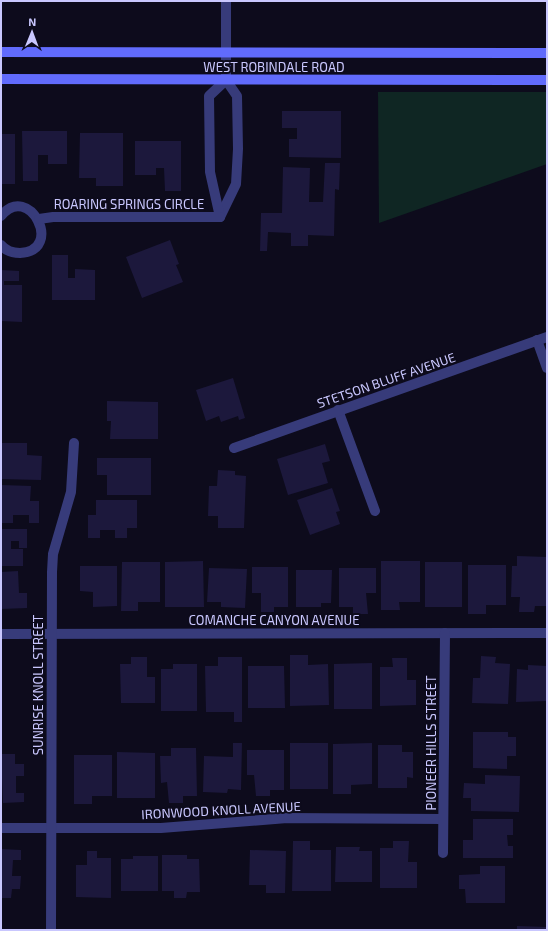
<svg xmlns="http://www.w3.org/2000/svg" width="548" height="931" viewBox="0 0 548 931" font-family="'Exo 2',sans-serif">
	<rect width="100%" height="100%" fill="#0d0b1c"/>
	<path fill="#0f2623" d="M378,92H547V164L379,223Z"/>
	<g fill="#1c183c">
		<path d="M282,111H341V158L289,157V139H297V128H282Z"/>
		<path d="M22,131H67V164H48V155H38V181H23Z"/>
		<path d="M80,133H123V186H96V178H79Z"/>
		<rect x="1" y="134" width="14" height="50"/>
		<path d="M135,141H181V191H165L164,168H156V175H135Z"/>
		<path d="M325,163H340L339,190L335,189L334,236L308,235V246H291V233L268,232L267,251H260L261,213H282L283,167L310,168L309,202H323Z"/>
		<path d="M170,240L179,264L176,265L183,282L142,298L126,257Z"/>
		<path d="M52,255H68V278H75V269L95,270V300H52Z"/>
		<path d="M1,270L19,271V281H4V285H22V322L1,321Z"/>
		<path d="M233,378L245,418L239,420L238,416L221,422L219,416L206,421L196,390Z"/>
		<path d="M107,401L158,402V439H110L111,421H107Z"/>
		<path d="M1,443H27V455L42,456L41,480L1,479Z"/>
		<path d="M325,444L330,461L322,463L328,483L288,495L277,459Z"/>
		<path d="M97,458H151V495H107V475H97Z"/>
		<path d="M218,470L235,471V475L246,476L244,528H218V516H208L209,486H217Z"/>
		<path d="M1,485L31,486L30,501H39V523H29V515H13V523H1Z"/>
		<path d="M332,488L340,511L336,512L340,524L310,535L297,500Z"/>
		<path d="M96,500H137V528H127V538H115V530H100V538H88V515H96Z"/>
		<path d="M1,529H27V548H19V541H11V549H23V566H1Z"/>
		<path d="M517,556L547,557V606H535L534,612H519L520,597H511L512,566H517Z"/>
		<path d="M203,561L204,607H165V562Z"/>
		<path d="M381,561H420V602H399L400,610H381Z"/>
		<path d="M122,562H160V602H138V611H121Z"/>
		<rect x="425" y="562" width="37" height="45"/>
		<path d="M468,565H506V605H486V614H468Z"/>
		<path d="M80,566H117V606L93,607V592L80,591Z"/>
		<path d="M252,567H288V607H274V612H261V593H252Z"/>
		<path d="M209,568L247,569L245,608L221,607V602H207Z"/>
		<path d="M339,568H376V593H366L368,614H353V607H339Z"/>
		<path d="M296,570H332L331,603H321V607H296Z"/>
		<path d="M18,571L19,593H27V608L1,609V572Z"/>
		<path d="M290,655H308V665L328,664L329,705L290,706Z"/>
		<path d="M481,656L496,657L495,663L510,664L508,704L472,703L473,678H480Z"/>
		<path d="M131,657H147V677H155V703H121L120,664H131Z"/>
		<path d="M218,657H242V722H234V712H206L205,666H218Z"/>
		<path d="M392,658H407V680H416V705L380,706V667H393Z"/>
		<path d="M372,663V709H334V664Z"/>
		<path d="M173,664H197V711H161V669H173Z"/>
		<path d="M528,665L547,666V701L516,702L517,669L528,670Z"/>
		<path d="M248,666H284L285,708H248Z"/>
		<path d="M473,732H508V737H516V756H507V769L473,768Z"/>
		<path d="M233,743H242L241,790L228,789L227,793L203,792L204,756L233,757Z"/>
		<rect x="290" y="743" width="38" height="46"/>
		<path d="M372,743V784L351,785V794H333V744Z"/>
		<path d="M378,745H402V752H413V778L407,777V788H378Z"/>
		<path d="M171,748H196L197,796H183V803H169L167,782L161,783L160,756H171Z"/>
		<path d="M247,750H284V790H270V796H256L254,775H247Z"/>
		<path d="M117,752L155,753V798H117Z"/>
		<path d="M1,754H15V764H24V776H16V793H24V802L3,803Z"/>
		<path d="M74,755H112V796H92V804H74Z"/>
		<path d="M485,775L520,776L519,812L471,811V798H463L464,783L485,784Z"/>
		<path d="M473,819H513V835H507L508,846H513V858H463V840H473Z"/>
		<path d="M293,841H310V850H331V891H292Z"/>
		<path d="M393,841H409L408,862H417V888H380V848H393Z"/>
		<path d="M336,847H360L359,851H372V882H335Z"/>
		<path d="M1,849L21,850V860H13L12,876H21L20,889H12L11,898H1Z"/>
		<path d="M250,850L286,851L285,893H266V885H249Z"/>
		<path d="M87,851H97V858H111V898L76,897V865H87Z"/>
		<path d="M162,855H187V859H199L200,892H187L186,898H174V891H162Z"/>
		<path d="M133,856H158V891H121V859H133Z"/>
		<path d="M480,866H505V903H466L465,889H459V875L480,874Z"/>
		<path d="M517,926L547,927V930H517Z"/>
	</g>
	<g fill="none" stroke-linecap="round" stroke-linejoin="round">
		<g stroke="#373b7a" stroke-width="10">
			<path d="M1,216C29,181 65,251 20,253C13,253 6,251 1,245"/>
			<path d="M220,217L236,184L238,149L237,96L226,80V1"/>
			<path d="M220,217L210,172L209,96L226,80"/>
			<path d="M39,219L53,217H220"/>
			<path d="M537,340L547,368"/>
			<path d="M338,410L375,511"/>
			<path d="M234,448L547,337"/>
			<path d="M1,634L547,633"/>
			<path d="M1,828H161L287,818L443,819"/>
			<path d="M443,853L445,633"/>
			<path d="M51,930L52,572L53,554L71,492L74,443"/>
		</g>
		<g stroke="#616bfc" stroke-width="10">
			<path d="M1,52L547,53"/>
			<path d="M1,79L547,80"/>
		</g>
	</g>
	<g text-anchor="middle" stroke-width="4" stroke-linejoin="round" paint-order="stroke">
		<g font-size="13" fill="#c9c7fe" stroke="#0d0b1c">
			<text x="274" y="72">WEST ROBINDALE ROAD</text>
			<text x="129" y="209">ROARING SPRINGS CIRCLE</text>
			<text transform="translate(386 380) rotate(-19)" y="5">STETSON BLUFF AVENUE</text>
			<text x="274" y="625">COMANCHE CANYON AVENUE</text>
			<text transform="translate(38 685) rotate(-90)" y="5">SUNRISE KNOLL STREET</text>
			<text transform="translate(431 743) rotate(-90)" y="5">PIONEER HILLS STREET</text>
			<text transform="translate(221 810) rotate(-3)" y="5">IRONWOOD KNOLL AVENUE</text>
		</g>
	</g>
	<rect width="548" height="931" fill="none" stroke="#c9c7fe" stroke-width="4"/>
	<g transform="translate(32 32) rotate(1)" stroke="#0d0b1c" stroke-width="3" paint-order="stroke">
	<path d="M0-3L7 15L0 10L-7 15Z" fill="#c9c7fe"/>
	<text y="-6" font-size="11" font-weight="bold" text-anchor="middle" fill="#c9c7fe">N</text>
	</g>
</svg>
